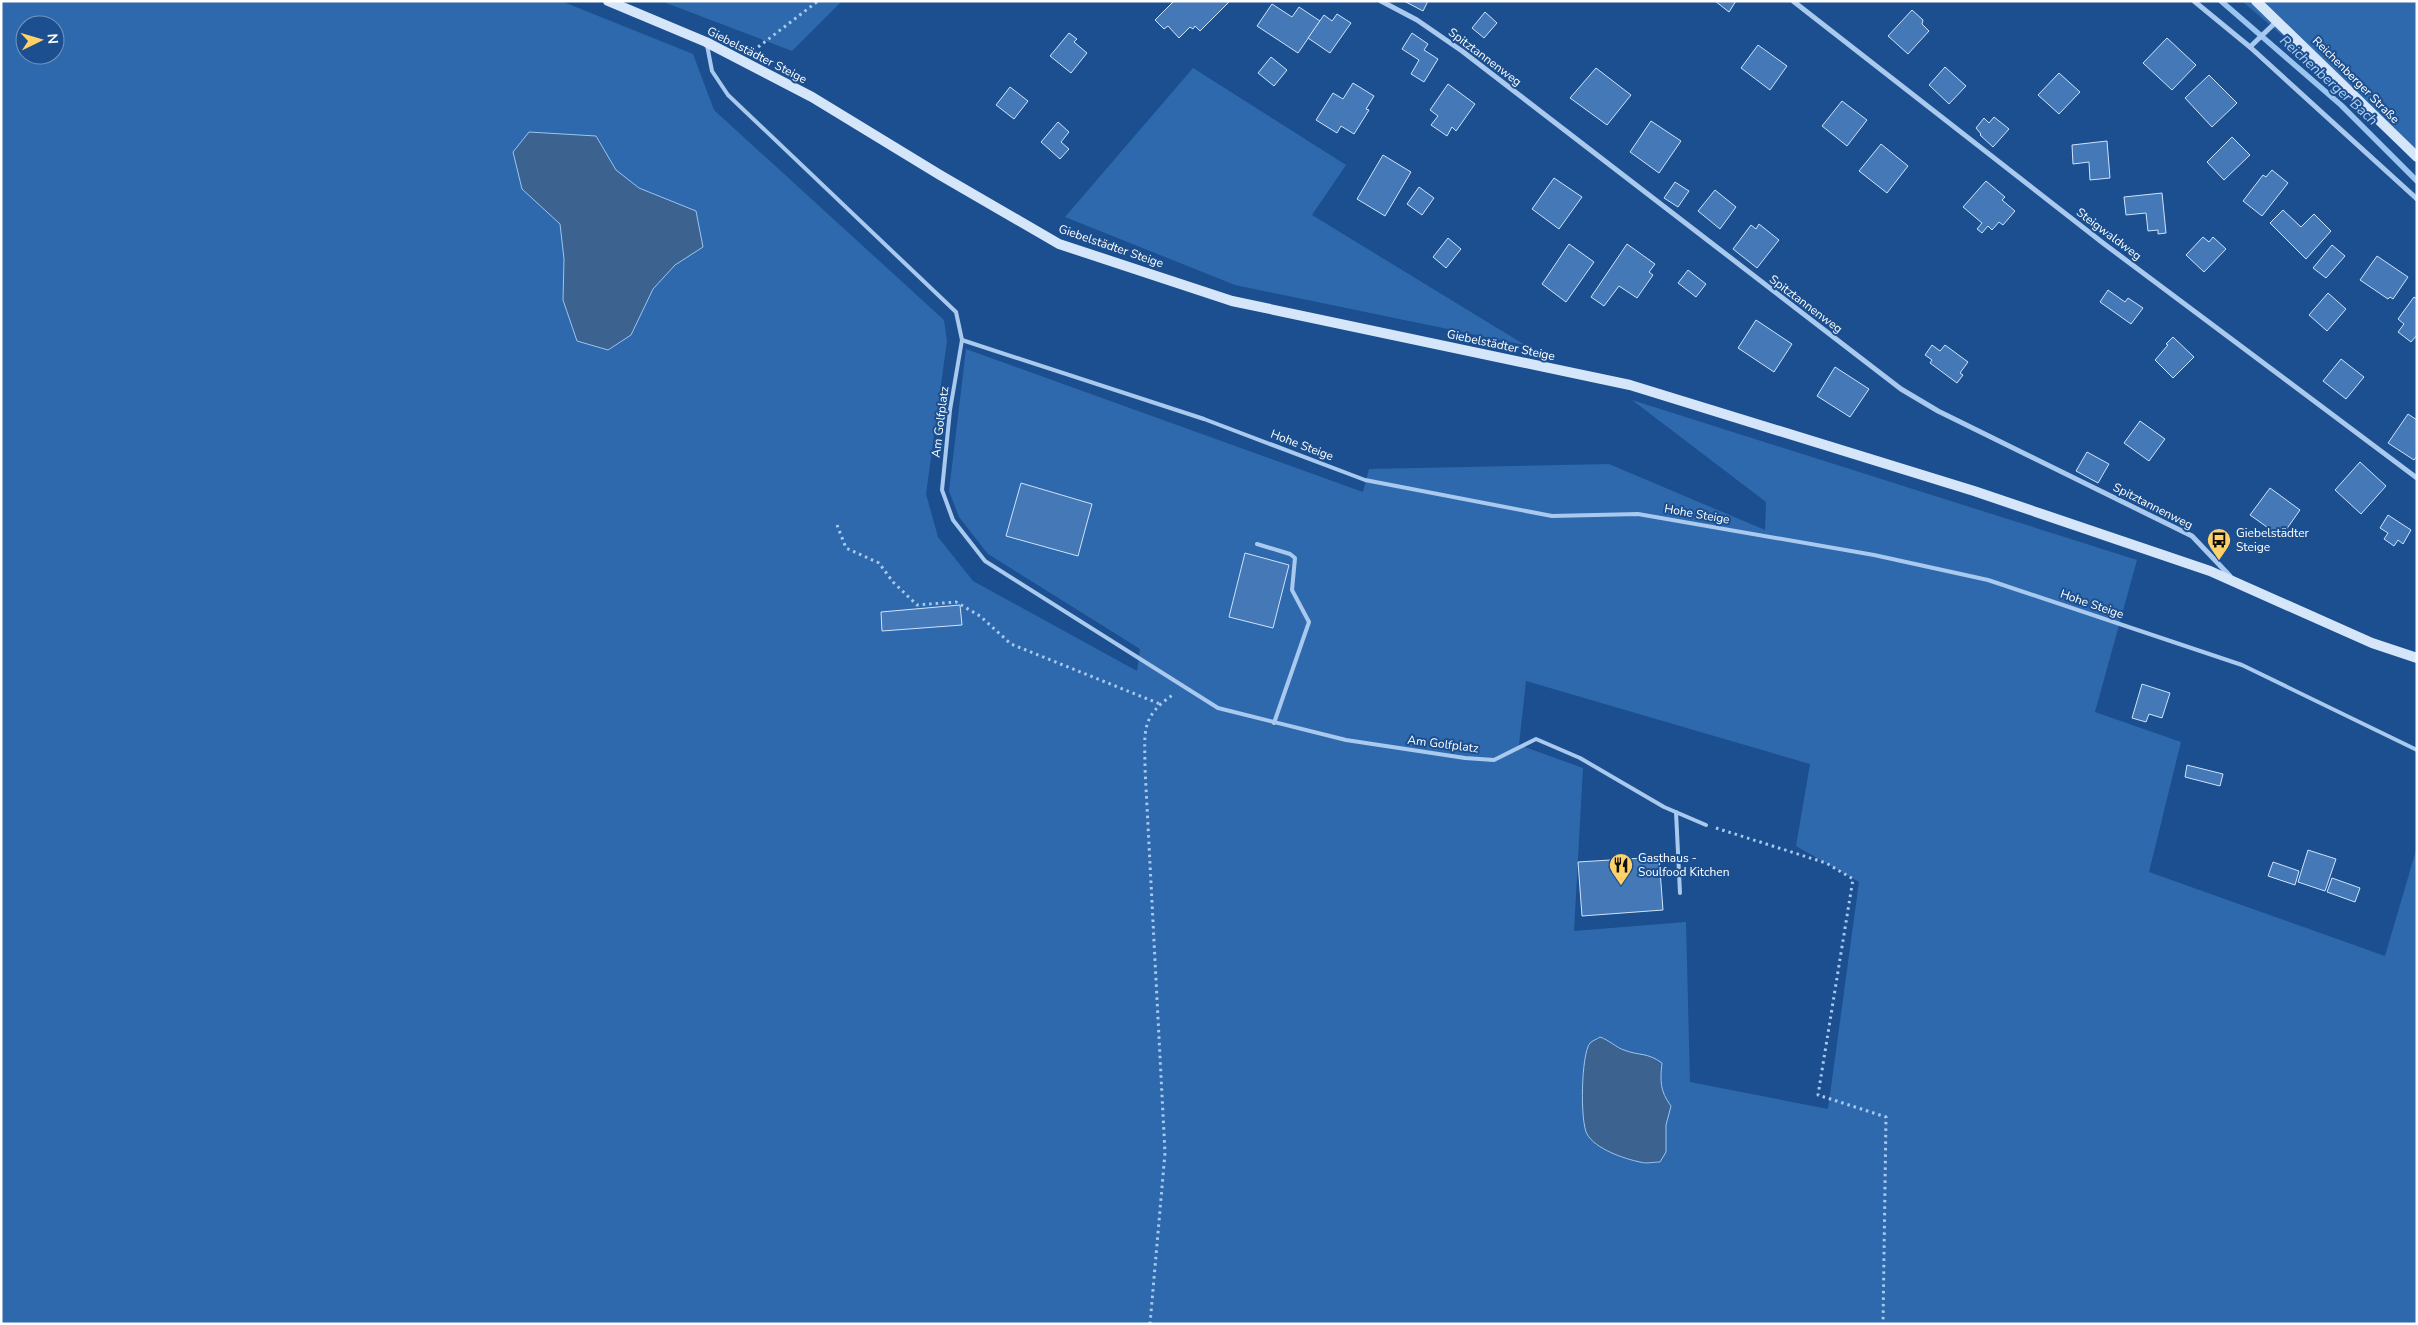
<svg xmlns="http://www.w3.org/2000/svg" width="2418" height="1325" viewBox="0 0 2418 1325" font-family="'Nunito Sans',sans-serif">
	<rect width="100%" height="100%" fill="#1b4f8f"/>
	<g fill="#2e69ad" fill-rule="evenodd">
		<path d="M1,1H561L693,54L714,110L944,320L947,341L926,494L938,537L973,581L1137,671L1140,649L988,554L959,517L949,491L966,349L1363,492L1369,469L1609,464L1765,530L1766,502L1632,400L2137,560L2095,712L2181,742L2149,872L2385,956L2417,847V1324H1ZM25,25H55V55H25ZM1526,681L1810,764L1796,846L1859,882L1828,1109L1690,1082L1686,922L1574,931L1583,768L1519,745Z"/>
		<path d="M661,1H842L792,51Z"/>
		<path d="M2242,1H2417V151Z"/>
		<path d="M1193,68L1346,165L1312,215L1525,345L1235,285L1065,217Z"/>
	</g>
	<g fill="#3c6290" stroke="#9cc4f0">
		<path d="M529,132L596,136L616,170L639,188L696,211L703,247L675,265L653,289L631,335L608,350L577,341L563,300L564,259L560,224L522,189L513,152Z"/>
		<path d="M1600,1037C1609,1040 1617,1048 1624,1050C1639,1056 1647,1052 1662,1063C1660,1081 1660,1091 1671,1106L1666,1125V1152L1660,1162C1653,1162 1646,1164 1640,1162C1625,1159 1595,1149 1587,1134C1580,1122 1581,1054 1590,1043C1592,1041 1597,1039 1600,1037Z"/>
	</g>
	<g fill="none" stroke-linecap="round" stroke-linejoin="round">
		<path stroke="#9cc4f0" stroke-width="5.5" d="M2221,1L2341,105L2417,181"/>
	</g>
	<g fill="#4478b7" stroke="#cfe3fa">
		<path d="M1174,1H1228L1229,2L1200,31L1195,26L1193,29L1190,27L1179,38L1168,26L1164,29L1155,20Z"/>
		<path d="M1404,1H1428L1423,11Z"/>
		<path d="M1715,1H1736L1729,12Z"/>
		<path d="M1272,4L1292,17L1299,7L1320,21L1298,53L1257,26Z"/>
		<path d="M1912,10L1923,20L1922,24L1929,31L1908,54L1888,36Z"/>
		<path d="M1485,12L1497,23L1484,38L1472,28Z"/>
		<path d="M1337,14L1351,23L1330,53L1308,38L1324,15L1332,21Z"/>
		<path d="M1069,33L1077,39L1074,42L1087,53L1071,73L1050,56Z"/>
		<path d="M1412,33L1428,44L1424,50L1438,59L1424,82L1411,74L1419,60L1402,49Z"/>
		<path d="M2167,38L2196,65L2172,90L2143,63Z"/>
		<path d="M1758,45L1787,66L1770,90L1741,68Z"/>
		<path d="M1271,57L1287,70L1274,86L1258,73Z"/>
		<path d="M1945,67L1966,86L1949,104L1929,85Z"/>
		<path d="M1596,68L1631,95L1607,125L1570,98Z"/>
		<path d="M2059,73L2080,92L2059,114L2038,95Z"/>
		<path d="M2209,75L2237,103L2212,127L2185,98Z"/>
		<path d="M1353,83L1374,96L1366,109L1369,110L1354,134L1341,126L1337,133L1316,120L1333,93L1343,99Z"/>
		<path d="M1448,84L1475,104L1456,131L1452,127L1447,136L1431,125L1438,116L1430,110Z"/>
		<path d="M1010,87L1028,101L1014,119L996,105Z"/>
		<path d="M1842,101L1867,120L1847,146L1822,126Z"/>
		<path d="M1994,117L2009,129L1993,147L1980,135L1981,134L1976,128L1984,118L1989,123Z"/>
		<path d="M1651,121L1681,141L1659,173L1630,152Z"/>
		<path d="M1058,122L1069,132L1061,142L1069,149L1060,159L1041,142Z"/>
		<path d="M2232,137L2250,155L2224,180L2207,162Z"/>
		<path d="M2107,141L2110,178L2090,180L2089,162L2073,164L2072,145Z"/>
		<path d="M1881,144L1908,166L1887,193L1859,171Z"/>
		<path d="M1383,155L1411,172L1385,216L1357,199Z"/>
		<path d="M2272,170L2288,183L2262,216L2243,201L2263,175L2266,177Z"/>
		<path d="M1554,178L1582,197L1559,229L1532,209Z"/>
		<path d="M1986,181L2005,197L2002,200L2015,211L2003,225L1999,222L1992,230L1988,226L1982,233L1977,229L1982,223L1963,207Z"/>
		<path d="M1675,182L1689,191L1678,207L1664,198Z"/>
		<path d="M1419,187L1434,198L1422,215L1407,204Z"/>
		<path d="M1715,190L1736,207L1720,229L1698,211Z"/>
		<path d="M2162,193L2166,233L2158,234V230L2148,231L2146,213L2126,215L2124,197Z"/>
		<path d="M2283,210L2301,227L2314,214L2331,231L2306,259L2270,223Z"/>
		<path d="M1759,224L1779,240L1757,268L1733,249L1751,225L1756,229Z"/>
		<path d="M2203,237L2209,242L2213,237L2226,249L2204,272L2186,255Z"/>
		<path d="M1448,238L1461,249L1446,268L1433,257Z"/>
		<path d="M1569,244L1594,262L1566,302L1542,284Z"/>
		<path d="M1627,244L1655,264L1649,272L1653,275L1637,298L1619,286L1604,306L1591,297Z"/>
		<path d="M2332,245L2345,256L2326,278L2313,268Z"/>
		<path d="M2377,256L2408,277L2393,299L2390,297L2388,299L2360,280Z"/>
		<path d="M1688,270L1706,284L1696,297L1678,283Z"/>
		<path d="M2108,290L2125,302L2128,298L2143,308L2131,324L2100,302Z"/>
		<path d="M2328,293L2346,309L2327,331L2309,315Z"/>
		<path d="M2414,297L2417,299V335L2411,342L2398,332L2404,324L2398,319Z"/>
		<path d="M1756,320L1792,344L1774,372L1738,348Z"/>
		<path d="M2173,337L2194,357L2173,378L2155,360L2168,345L2166,344Z"/>
		<path d="M1932,345L1940,351L1945,345L1968,362L1960,373L1963,375L1957,383L1930,363L1932,360L1925,355Z"/>
		<path d="M2341,359L2364,377L2346,399L2323,381Z"/>
		<path d="M1835,367L1869,389L1850,417L1817,396Z"/>
		<path d="M2408,414L2417,420V456L2414,460L2388,443Z"/>
		<path d="M2140,421L2165,439L2149,461L2124,443Z"/>
		<path d="M2087,452L2109,464L2098,483L2076,471Z"/>
		<path d="M2360,462L2386,486L2361,514L2335,490Z"/>
		<path d="M1021,483L1092,504L1078,556L1006,536Z"/>
		<path d="M2270,488L2300,510L2281,537L2250,515Z"/>
		<path d="M2388,515L2411,530L2403,544L2398,540L2394,546L2384,539L2388,533L2380,528Z"/>
		<path d="M1245,553L1289,565L1273,628L1229,617Z"/>
		<path d="M960,605L962,625L882,631L881,612Z"/>
		<path d="M2142,684L2170,693L2162,718L2149,714L2146,722L2132,718Z"/>
		<path d="M2187,765L2223,774L2220,786L2185,777Z"/>
		<path d="M2308,850L2336,859L2325,891L2298,882Z"/>
		<path d="M1659,857L1663,910L1582,916L1578,862Z"/>
		<path d="M2273,862L2299,871L2295,885L2268,876Z"/>
		<path d="M2332,878L2360,888L2355,902L2327,892Z"/>
	</g>
	<g fill="none" stroke-linecap="round" stroke-linejoin="round">
		<g stroke="#a9c9ee" stroke-width="3" stroke-dasharray="2.5 4" stroke-linecap="butt">
			<path d="M753,51L818,1"/>
			<path d="M837,525L846,548L879,563L893,582L917,605L956,602L980,616L1011,644L1160,704"/>
			<path d="M1716,828L1826,863L1853,879L1818,1095L1886,1117L1883,1324"/>
			<path d="M1150,1324L1165,1153L1145,768C1145,731 1140,717 1174,694"/>
		</g>
		<g stroke="#a9c9ee" stroke-width="4">
			<path d="M707,45L712,71L728,95L956,312L962,340L950,410L942,490L953,520L985,561L1218,708L1346,740L1465,758L1494,760L1536,739L1580,758L1664,807L1706,825"/>
			<path d="M962,340L1204,419L1365,480L1552,516L1638,514L1874,555L1988,580L2242,665L2417,750"/>
			<path d="M1257,544L1290,554L1295,558L1292,590L1309,622L1274,723"/>
			<path d="M1676,812L1680,893"/>
		</g>
		<g stroke="#a9c9ee" stroke-width="5">
			<path d="M1381,1L1417,20L1462,51L1901,389L1938,411L2192,536L2230,576"/>
			<path d="M1793,1L2103,243L2417,478"/>
			<path d="M2194,1L2250,47L2417,199"/>
			<path d="M2250,47L2277,21"/>
		</g>
		<g stroke="#d6e6fa" stroke-width="10">
			<path d="M608,1L706,42L812,97L940,175L1059,244L1232,301L1630,385L1974,491L2210,571L2372,643L2417,658"/>
			<path d="M2256,1L2417,157"/>
		</g>
	</g>
	<defs>
		<g id="bus-pin" transform="scale(1.25)"><path d="M0 17L-7.5 6A9.5 9.5 0 1 1 7.5 6Z" fill="#ffd166" stroke="#1b4f8f"/><path d="M-5-6H5V4H4V6H2V4H-2V6H-4V4H-5ZM-3.5-4V0h7V-4ZM-3.5 1.2v1.5H-2V1.2ZM2 1.2v1.5H3.5V1.2Z" fill="#111"/></g>
		<g id="restaurant-pin" transform="scale(1.25)"><path d="M0 17L-7.5 6A9.5 9.5 0 1 1 7.5 6Z" fill="#ffd166" stroke="#1b4f8f"/><path d="M-5-6h1v4h1v-4h1v4h1v-4h1v5L-1.5 .5V6h-2V.5L-5-1ZM5-6V6H3V1.5H1.5Q1.5-4 5-6Z" fill="#111"/></g>
	</defs>
	<g fill-rule="evenodd">
		<use href="#bus-pin" x="2219" y="540"/>
		<use href="#restaurant-pin" x="1621" y="865"/>
	</g>
	<g text-anchor="middle" stroke-width="4" stroke-linejoin="round" paint-order="stroke">
		<g font-size="12" fill="#fff" stroke="#1b4f8f">
			<text transform="translate(757 55) rotate(27)" y="4">Giebelstädter Steige</text>
			<text transform="translate(1485 57) rotate(37)" y="4">Spitztannenweg</text>
			<text transform="translate(2356 80) rotate(45)" y="4">Reichenberger Straße</text>
			<text transform="translate(2109 234) rotate(37)" y="4">Steigwaldweg</text>
			<text transform="translate(1111 246) rotate(19)" y="4">Giebelstädter Steige</text>
			<text transform="translate(1806 304) rotate(37)" y="4">Spitztannenweg</text>
			<text transform="translate(1501 345) rotate(12)" y="4">Giebelstädter Steige</text>
			<text transform="translate(940 422) rotate(-83)" y="4">Am Golfplatz</text>
			<text transform="translate(1302 445) rotate(21)" y="4">Hohe Steige</text>
			<text transform="translate(2153 506) rotate(27)" y="4">Spitztannenweg</text>
			<text transform="translate(1697 514) rotate(10)" y="4">Hohe Steige</text>
			<text transform="translate(2092 604) rotate(19)" y="4">Hohe Steige</text>
			<text transform="translate(1443 744) rotate(7)" y="4">Am Golfplatz</text>
		</g>
		<g font-size="12" fill="#fff" stroke="#1b4f8f" text-anchor="start">
			<text x="2236" y="537">Giebelstädter<tspan x="2236" dy="14">Steige</tspan></text>
			<text x="1638" y="862">Gasthaus -<tspan x="1638" dy="14">Soulfood Kitchen</tspan></text>
		</g>
		<g font-size="14" font-style="italic" fill="#b5d3f5" stroke="#1b4f8f">
			<text transform="translate(2329 80) rotate(42)" y="5">Reichenberger Bach</text>
		</g>
	</g>
	<rect width="2418" height="1325" fill="none" stroke="#ffffff" stroke-width="5"/>
	<g transform="translate(40 40) rotate(85)"><circle r="24" fill="#1b4f8f" stroke="#7695bc"/>
	<path d="M0-4L9 19L0 12L-9 19Z" fill="#ffd166"/>
	<text y="-8" font-size="14" font-weight="bold" text-anchor="middle" fill="#ffffff">N</text>
	</g>
</svg>
